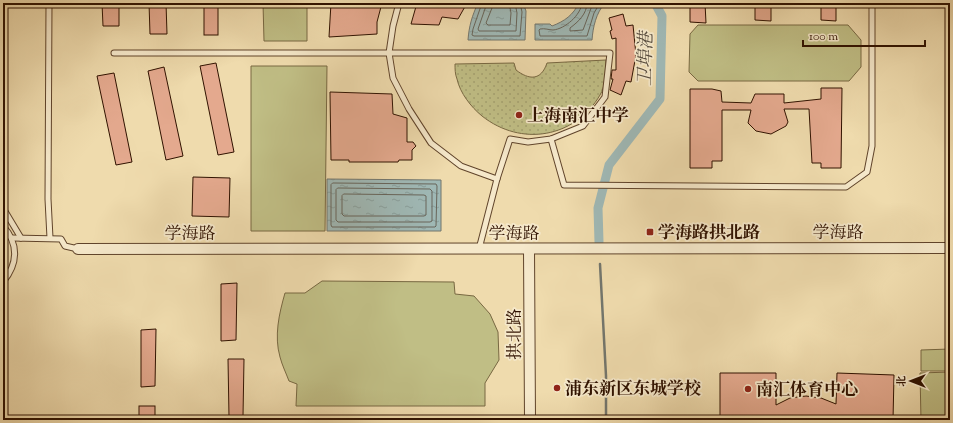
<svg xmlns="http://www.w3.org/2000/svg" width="953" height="423" viewBox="0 0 953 423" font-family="'Sorts Mill Goudy','Noto Serif SC',serif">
	<defs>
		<pattern id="grass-dots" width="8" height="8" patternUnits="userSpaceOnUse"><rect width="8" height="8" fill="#c0be85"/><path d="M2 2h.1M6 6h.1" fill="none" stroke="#a5a271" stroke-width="1.8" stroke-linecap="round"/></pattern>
		<pattern id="water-ripples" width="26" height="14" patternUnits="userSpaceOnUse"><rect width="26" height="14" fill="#9fb8b5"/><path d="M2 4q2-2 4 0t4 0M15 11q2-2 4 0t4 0" fill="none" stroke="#899d9a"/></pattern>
	</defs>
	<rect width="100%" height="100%" fill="#efdbad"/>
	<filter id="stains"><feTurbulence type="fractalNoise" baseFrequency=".005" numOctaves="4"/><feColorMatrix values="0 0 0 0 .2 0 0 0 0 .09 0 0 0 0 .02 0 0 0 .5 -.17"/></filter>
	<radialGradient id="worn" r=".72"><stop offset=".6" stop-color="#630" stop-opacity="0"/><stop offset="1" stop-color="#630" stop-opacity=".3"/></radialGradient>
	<path fill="url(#grass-dots)" stroke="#786842" d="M606,60C605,70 606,86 600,95C575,138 521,147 482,116C471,107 460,93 457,79C455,74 455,69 455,64L514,63L516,70C529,80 541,81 547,63Z"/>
	<g fill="#c0be85" stroke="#786842">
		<path d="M263,3H307V41H264Z"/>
		<path d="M698,25H848L861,40V67L849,81H698L689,72L690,34Z"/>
		<path d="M251,66H327L325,231H251Z"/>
		<path d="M322,281L454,282L455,294L474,296L490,314L498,332L499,360L485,383V406H296L297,384L289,381C286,373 282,365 280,357C274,336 279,314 285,293H305Z"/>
		<path d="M950,349V371H921V350Z"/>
		<path d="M950,372V420H921L920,373Z"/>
	</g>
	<g fill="url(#water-ripples)" stroke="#73766d">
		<path d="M478,3H523L526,11L525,40H468C469,26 472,16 478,3Z"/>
		<path d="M579,3H605C596,13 593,27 592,40H535V24H550L552,26C565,21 573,15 579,3Z"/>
		<path d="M327,179L441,180V231H327Z"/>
	</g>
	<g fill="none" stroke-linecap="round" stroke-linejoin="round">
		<g stroke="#68655a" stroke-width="1">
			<path d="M482,3L473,29L472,35L474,36H520L522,12L520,3"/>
			<path d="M487,3L478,29L479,31H516L517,13L515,3"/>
			<path d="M493,3L492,8L486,23L488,25H510L511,13L509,3"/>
			<path d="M582,3C581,15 565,29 553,30C549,30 545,28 540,29L539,30L540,36H587L594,13L600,3"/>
			<path d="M587,3C587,14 578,22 570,28V31L583,30L593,3"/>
			<path d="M333,183L436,184L437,186L436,226L435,227H332L331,225V185Z"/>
			<path d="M338,188L430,189L432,191V221L430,222H338L336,220V190Z"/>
			<path d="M344,194L424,195L426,196V215L424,216H344L342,214V196Z"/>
		</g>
		<path stroke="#73766d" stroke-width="2.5" d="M600,264L606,376V420"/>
		<path stroke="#9fb8b5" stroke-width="9" d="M599,242L598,208L609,165L660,99L662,16L655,3"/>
	</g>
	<g fill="#e4a98e" stroke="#301200">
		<path d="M102,3H119V26H103Z"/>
		<path d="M149,3H166L167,34H150Z"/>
		<rect x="204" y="3" width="14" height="32"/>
		<path d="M331,3H382L377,22V34L329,37Z"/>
		<path d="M417,3H467L458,19L442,17L439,25L411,24Z"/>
		<path d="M690,3H705L706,23L690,22Z"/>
		<path d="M755,3H771V21L755,20Z"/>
		<path d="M821,3H836V21L821,20Z"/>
		<path d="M623,14L626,26L633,25L636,55L631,82L626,81L621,95L610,90L613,79H611L612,70H616V38L612,39L610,31L612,30L609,18Z"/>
		<path d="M216,63L234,152L218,155L200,66Z"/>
		<path d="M164,67L183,156L166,160L148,71Z"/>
		<path d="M114,73L132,162L116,165L97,76Z"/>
		<path d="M821,88H842L841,168H821V163H812L809,109H784L788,122L786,126L771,134L756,131L748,123L751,110H722V161H712V168H690V89H712L721,91L722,102L751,103L755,94H784V103L821,99Z"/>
		<path d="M330,92L392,94L393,114L407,118V142H413L416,146L412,150V160H399L398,162H349V160H331Z"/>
		<path d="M193,177L230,178L229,217L192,216Z"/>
		<path d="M237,283L236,340L221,341V284Z"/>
		<path d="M156,329L155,386L141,387V330Z"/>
		<path d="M228,359H244L243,416L229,417Z"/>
		<path d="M720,373H776V405L790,398L806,396L821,398L836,404L837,373L894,375L893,420H720Z"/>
		<rect x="139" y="406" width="16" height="14"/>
	</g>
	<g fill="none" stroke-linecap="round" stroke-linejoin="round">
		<g stroke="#60442b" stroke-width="7">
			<g id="service">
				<path d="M49,3L48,199L50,238"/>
				<path d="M399,3L393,26L389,53L393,78L409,109L431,143L461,166L497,179"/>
				<path d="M114,53H610L605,97L583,126L551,139L528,142L510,139L497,179L479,249"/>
				<path d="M551,139L564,185L846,187L867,172L872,146V3"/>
				<path d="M3,208L21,238"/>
				<path d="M3,226C19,244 18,264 3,282"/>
				<path d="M12,238L61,239L65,246L78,249"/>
			</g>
		</g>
		<g stroke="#60442b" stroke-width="12">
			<g id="minor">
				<path d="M78,249L950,248"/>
				<path d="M529,249L530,420"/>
			</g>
		</g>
		<use href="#service" stroke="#f5e8ca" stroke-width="5"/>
		<use href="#minor" stroke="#f5e8ca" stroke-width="10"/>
	</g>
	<g fill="#8f2418" stroke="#f5e8ca" stroke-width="1.5">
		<circle cx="519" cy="115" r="4"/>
		<rect x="646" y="228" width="8" height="8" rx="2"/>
		<circle cx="557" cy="388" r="4"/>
		<circle cx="748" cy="389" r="4"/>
	</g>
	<g text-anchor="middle" stroke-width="3.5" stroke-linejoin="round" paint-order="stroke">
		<g font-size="17" font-weight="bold" fill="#301200" stroke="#f5e8ca" text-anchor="start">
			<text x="527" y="121">上海南汇中学</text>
			<text x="658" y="238">学海路拱北路</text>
			<text x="565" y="394">浦东新区东城学校</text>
			<text x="756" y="395">南汇体育中心</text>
		</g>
		<g font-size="17" fill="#301200" stroke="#f5e8ca">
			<text x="838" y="238">学海路</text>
			<text x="190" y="239">学海路</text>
			<text x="514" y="239">学海路</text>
			<text transform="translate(514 334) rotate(-90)" y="6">拱北路</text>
		</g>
		<g font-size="18" font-style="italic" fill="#574c3f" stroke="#f5e8ca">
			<text transform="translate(645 59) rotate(-89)" y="6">卫埠港</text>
		</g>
	</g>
	<rect width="953" height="423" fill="none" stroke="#efdbad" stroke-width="16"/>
	<rect x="4" y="4" width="945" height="415" fill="none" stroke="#301200" stroke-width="2"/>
	<rect x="8" y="8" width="937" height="407" fill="none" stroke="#301200"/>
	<g transform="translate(911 381) rotate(270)" stroke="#f5e8ca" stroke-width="3" paint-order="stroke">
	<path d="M0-3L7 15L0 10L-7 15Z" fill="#301200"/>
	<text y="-6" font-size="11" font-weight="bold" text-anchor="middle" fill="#301200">北</text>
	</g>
	<path d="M803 40v6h122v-6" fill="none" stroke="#301200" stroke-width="2"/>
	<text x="809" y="40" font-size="12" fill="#301200" stroke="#f5e8ca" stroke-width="3" paint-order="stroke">100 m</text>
	<rect width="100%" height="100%" filter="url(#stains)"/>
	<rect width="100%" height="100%" fill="url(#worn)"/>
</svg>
